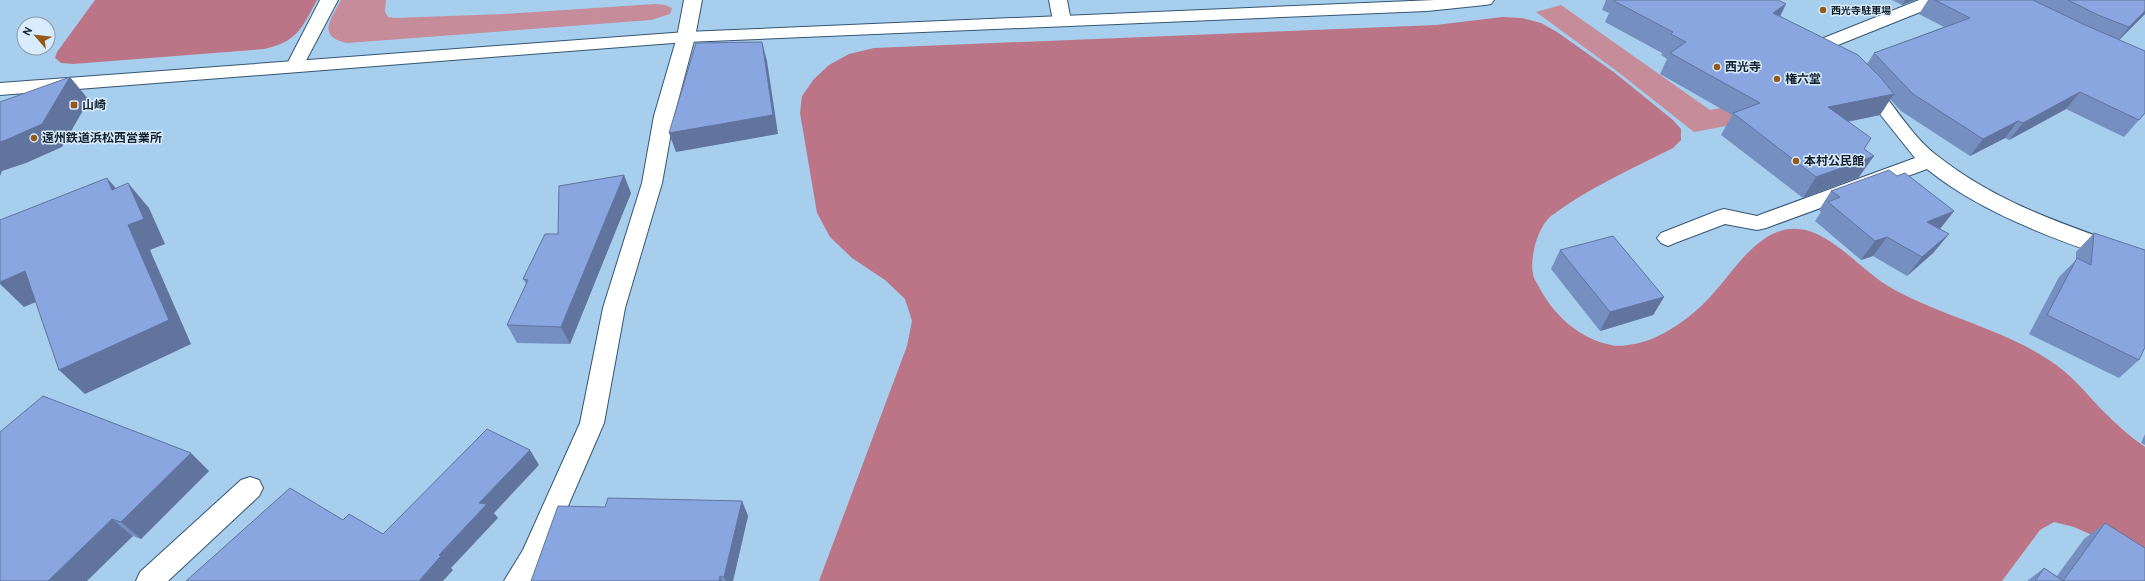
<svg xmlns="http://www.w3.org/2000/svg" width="2145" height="581" viewBox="0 0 2145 581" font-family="Cabin,'Noto Sans JP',sans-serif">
	<rect width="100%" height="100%" fill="#a8ceee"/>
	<g fill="#c68c99">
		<path d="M341,0H386L385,12L388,17L395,18L504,14L655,4L665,5L672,8L670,14L651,20L347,43C316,36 331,20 341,0Z"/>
		<path d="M1561,5L1710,110L1822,90L1866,100L1694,132L1618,72L1536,12Z"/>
	</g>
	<g fill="#bc7586">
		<path d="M95,0H317C302,28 297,42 264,49L73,64L61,63L55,58L57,52Z"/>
		<path d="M1502,17L1522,18L1541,23L1557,32L1615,73L1673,120L1681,129V140L1673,148C1632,169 1588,188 1551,216C1543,223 1538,235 1535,245C1533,254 1531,264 1533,274C1533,278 1537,283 1539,287C1554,315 1578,338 1611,345C1618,347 1627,345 1635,344C1662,339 1693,316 1711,296C1734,271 1760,225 1799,229C1831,232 1860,269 1888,286C1939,316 1999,327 2049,360C2070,373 2085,392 2101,409C2115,423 2129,436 2145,447V568L2094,536L2074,527L2054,522L2040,530L2002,581H819L907,346L912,321L905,299L885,280L852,258L830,237L817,213L800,113L802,96L814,79L829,65L849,54L874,48L1436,25Z"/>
	</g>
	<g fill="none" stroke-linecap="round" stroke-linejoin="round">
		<g stroke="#345672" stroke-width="2">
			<g id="street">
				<path d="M320,0H338L301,70L295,72L289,70L286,66Z"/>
				<path d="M684,0H702L695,37L674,116L662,183L625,308L604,423L542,566L532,581H504L523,550L580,423L603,308L642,183L654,116L677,37Z"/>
				<path d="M1049,0H1067L1071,21L1068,25L1062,26L1056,25L1053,21Z"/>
				<path d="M1919,0H1943L1940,4L1828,49L1822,51L1816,49L1813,45L1816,41Z"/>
				<path d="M1865,78L1872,80C1893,103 1910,134 1935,154C1999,205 2069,226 2145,253V269C2074,247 1984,216 1927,169L1766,228L1757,230L1725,224L1675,243L1668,246L1661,243L1657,238L1661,233L1717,211L1724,209L1757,216L1762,214L1915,158L1856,84L1858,80Z"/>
				<path d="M250,477L259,480L263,488L259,496L168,581H136L140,572L241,480Z"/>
			</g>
		</g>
		<g stroke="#345672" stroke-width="2">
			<path id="secondary" d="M1435,0H1494L1491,4L1485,5L1427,11L686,42L0,95V83L686,32Z"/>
		</g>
		<use href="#street" fill="#fff" fill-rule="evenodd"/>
		<use href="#secondary" fill="#fff" fill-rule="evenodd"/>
	</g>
	<g fill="#768fc1">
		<path d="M1606,0H1778L1786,4L1780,17L1867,64L1874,53L1944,27L1919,14L1928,0H2145V14L2119,40L2145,113L2124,137L2066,109L2009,140L2005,138L1970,156L1901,111L1890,99L1880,115L1848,122L1864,149L1859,177L1803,198L1721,135L1732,115L1660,74L1667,59L1661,55L1662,53L1605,22L1609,13L1602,10Z"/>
		<path d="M1892,0H1915L1902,5Z"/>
		<path d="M1897,176L1954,211L1940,229L1949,234L1933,253L1907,276L1873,256L1861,260L1815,221L1821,212L1819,210L1831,191Z"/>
		<path d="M631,193L570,344L517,343L507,325L526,284L523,279L558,234Z"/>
		<path d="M2094,233L2139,360L2119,378L2029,334L2059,277L2076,260V252Z"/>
		<path d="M1560,250L1664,297L1653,315L1600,331L1551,269Z"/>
		<path d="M0,432L209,471L141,539L133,536Z"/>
		<path d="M2145,434V445L2141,443Z"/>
		<path d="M742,501L748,516L733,581H531L605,507Z"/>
		<path d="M2105,523L2145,581H2027L2044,568L2057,576L2084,539Z"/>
	</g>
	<g fill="#60749d">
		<path d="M1905,0H1915L1902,5Z"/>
		<path d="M1786,4L1775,25L1773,13Z"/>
		<path d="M2145,11V14L2115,44L2129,27Z"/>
		<path d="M762,42L767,61L778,134L676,152L669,133Z"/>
		<path d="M70,77L89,100L62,147L26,163L2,171L0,176V142Z"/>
		<path d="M2080,92L2066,109L2009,140L2023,123Z"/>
		<path d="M1894,94L1880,115L1814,128L1828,107Z"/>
		<path d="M2018,121L2005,138L1970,156L1983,139Z"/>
		<path d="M1874,156L1859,177L1803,198L1816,177Z"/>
		<path d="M624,175L631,193L570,344L561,327Z"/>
		<path d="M107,178L128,202L112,190Z"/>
		<path d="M128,183L149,208L165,244L150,250L191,344L85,394L59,370Z"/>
		<path d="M1954,211L1939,230L1927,222Z"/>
		<path d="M1949,234L1933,253L1907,276L1922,257Z"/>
		<path d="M1887,237L1873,256L1861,260L1875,241Z"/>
		<path d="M25,271L50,296L24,307L0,284V282Z"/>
		<path d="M1664,297L1653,315L1600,331L1610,312Z"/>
		<path d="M530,450L539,465L494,513L498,518L451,568L453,570L443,581H419L479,503Z"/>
		<path d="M191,453L209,471L141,539L121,522Z"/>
		<path d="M742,501L748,516L733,581H726L724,577Z"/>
		<path d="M112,519L133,536L87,581H48Z"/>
		<path d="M720,576L722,581H719Z"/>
	</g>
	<g fill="#89a6e0" stroke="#60749d">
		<path d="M1615,0H1778L1786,4L1773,13L1858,55L1882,79L1894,94L1828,107L1871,138L1864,149L1874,156L1816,177L1733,113L1760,103L1670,53L1686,42L1671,34L1673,32L1614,1Z"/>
		<path d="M1935,0H2033L2085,25L2145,51V113L2139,120L2080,92L2023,123L2018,121L1983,139L1913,94L1874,53L1970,18Z"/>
		<path d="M2068,0H2145V11L2129,27L2098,15Z"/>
		<path d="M762,42L773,115L669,133L696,43Z"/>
		<path d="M70,77L42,124L6,140L0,142V102Z"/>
		<path d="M1889,170L1897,176L1905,173L1954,211L1927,222L1949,234L1922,257L1887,237L1875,241L1828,202L1840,197L1831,191Z"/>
		<path d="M624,175L561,327L507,325L528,280L523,279L545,234H558L559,186Z"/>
		<path d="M107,178L112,190L128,183L144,219L128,225L169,320L59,370L25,271L0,282V220Z"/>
		<path d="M2094,233L2145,250V347L2139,360L2047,315L2077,258L2091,265Z"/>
		<path d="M1613,236L1664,297L1610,312L1560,250Z"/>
		<path d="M43,396L191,453L121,522L112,519L48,581H0V432Z"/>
		<path d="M487,429L530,450L479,503L487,504L439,555L441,556L419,581H186L290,488L343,520L349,514L383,534Z"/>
		<path d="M608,498L742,501L724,577L720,576L719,581H531L558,506L605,507Z"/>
		<path d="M2105,523L2145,548V581H2035L2044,568L2063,581Z"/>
	</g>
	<g fill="#945b18" stroke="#d9ecfd" stroke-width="1.5">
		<circle cx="1823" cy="10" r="4"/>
		<circle cx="1717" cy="67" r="4"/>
		<circle cx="1777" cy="79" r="4"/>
		<rect x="70" y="101" width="8" height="8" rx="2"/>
		<circle cx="34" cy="138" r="4"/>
		<circle cx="1796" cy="161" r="4"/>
	</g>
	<g text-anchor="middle" stroke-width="3" stroke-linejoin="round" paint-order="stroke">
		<g font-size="10" font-weight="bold" fill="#12212c" stroke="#d9ecfd" text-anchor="start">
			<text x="1831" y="14">西光寺駐車場</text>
		</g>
		<g font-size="12" font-weight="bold" fill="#12212c" stroke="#d9ecfd" text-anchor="start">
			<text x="1725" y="71">西光寺</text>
			<text x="1785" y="83">権六堂</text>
			<text x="82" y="109">山崎</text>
			<text x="42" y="142">遠州鉄道浜松西営業所</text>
			<text x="1804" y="165">本村公民館</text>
		</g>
	</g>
	<g transform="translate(36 36) rotate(298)"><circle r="19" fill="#d9ecfd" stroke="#899ba9"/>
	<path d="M0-3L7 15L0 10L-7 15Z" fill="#945b18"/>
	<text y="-6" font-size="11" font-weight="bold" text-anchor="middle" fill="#12212c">N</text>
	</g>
</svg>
